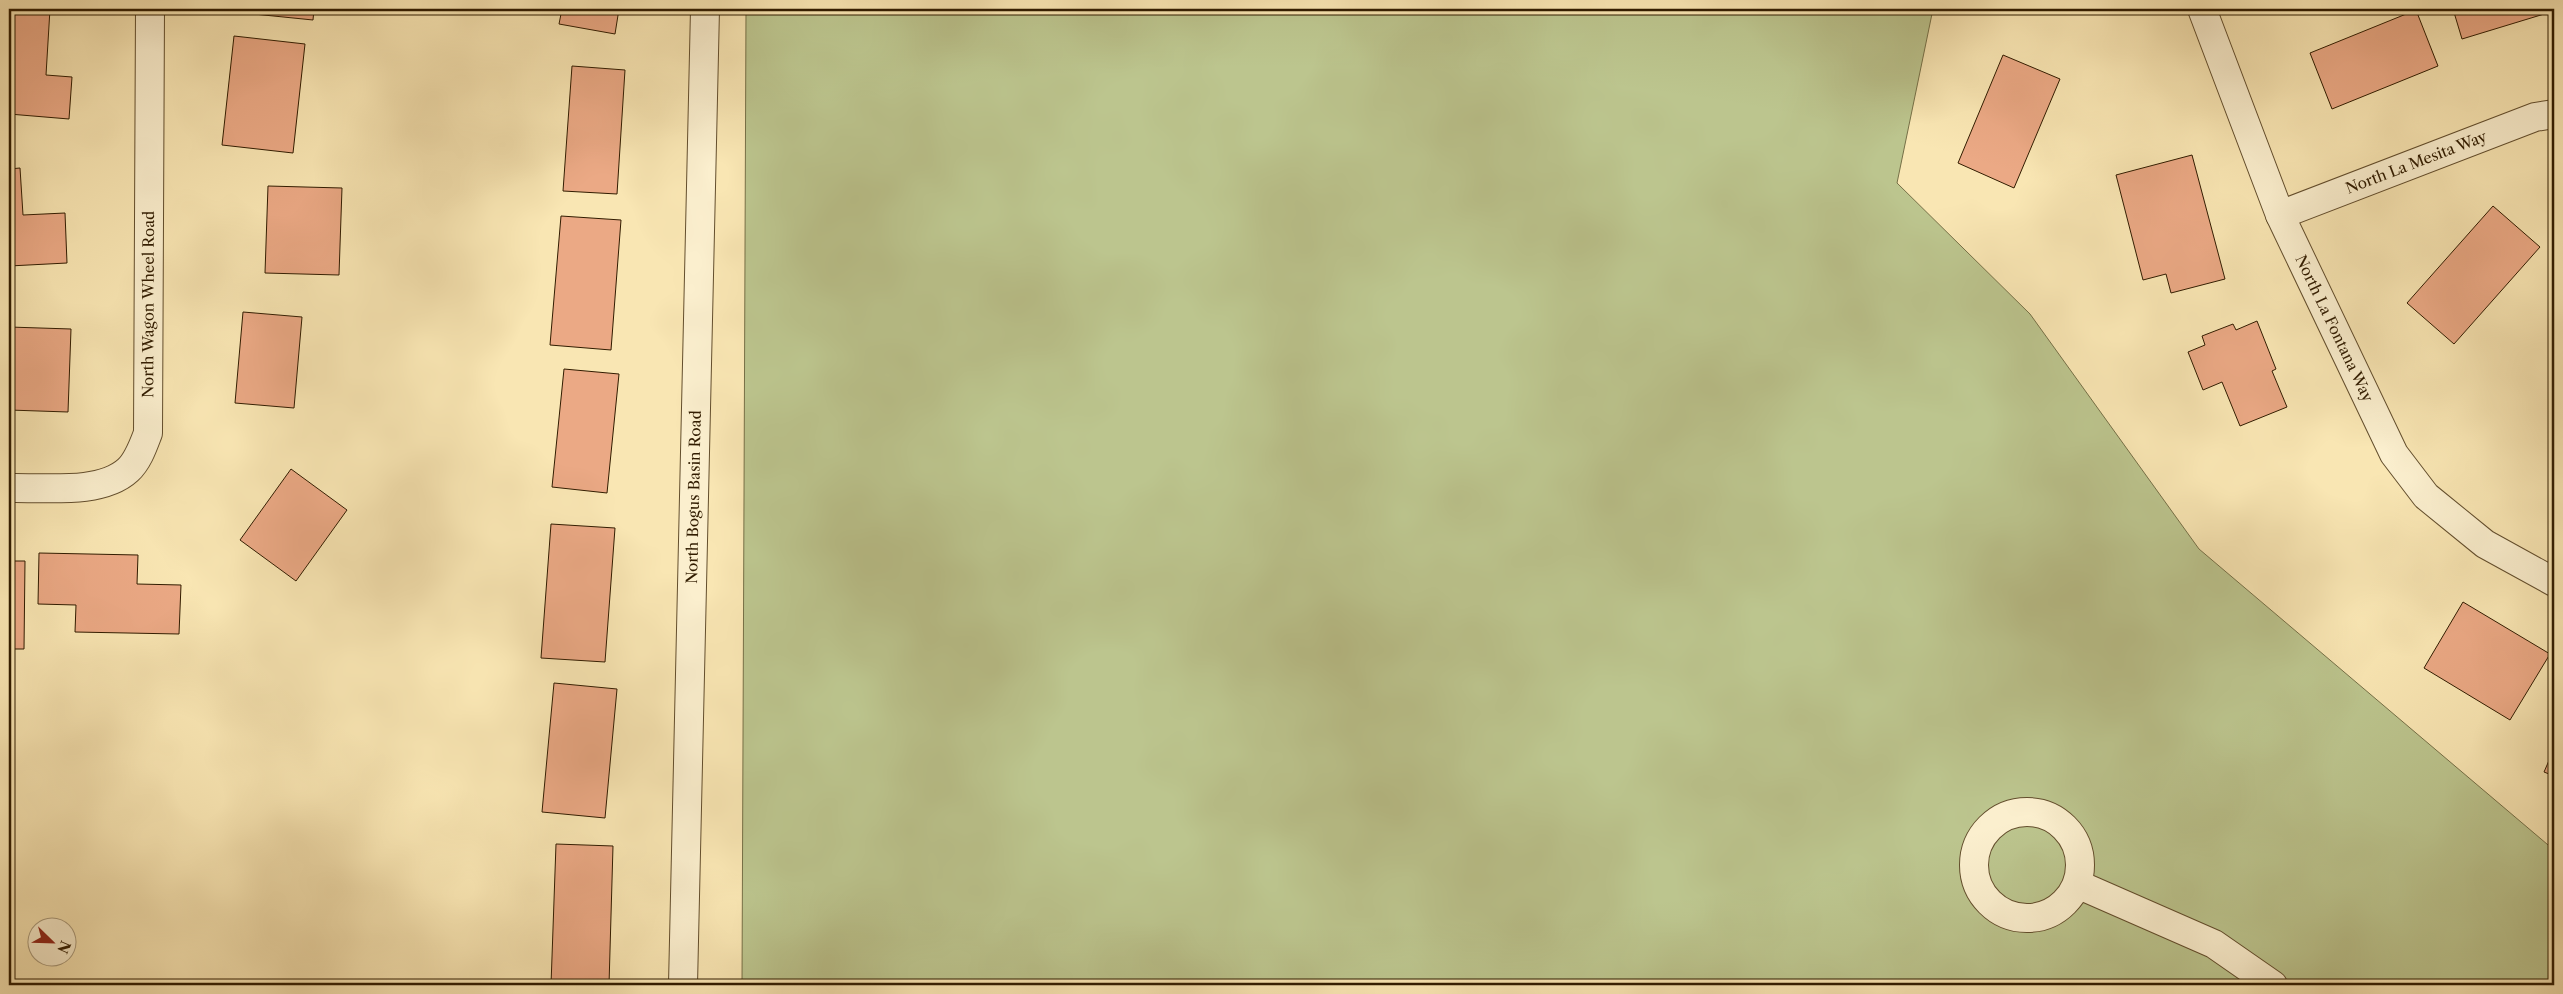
<svg xmlns="http://www.w3.org/2000/svg" width="2563" height="994" viewBox="0 0 2563 994" font-family="'Libre Caslon Text',serif">
	<rect width="100%" height="100%" fill="#f9e6b3"/>
	<filter id="stains"><feTurbulence type="fractalNoise" baseFrequency=".004" numOctaves="4"/><feColorMatrix values="0 0 0 0 .2 0 0 0 0 .09 0 0 0 0 .02 0 0 0 .5 -.17"/></filter>
	<radialGradient id="worn" r=".72"><stop offset=".6" stop-color="#630" stop-opacity="0"/><stop offset="1" stop-color="#630" stop-opacity=".3"/></radialGradient>
	<path fill="#bcc58e" stroke="#767047" d="M746,9H1933L1897,183L2030,314L2199,549L2554,850V985H742Z"/>
	<g fill="#eba985" stroke="#311c00">
		<path d="M9,9H50L46,75L72,77L69,119L9,114Z"/>
		<path d="M234,9H314L313,20L234,12Z"/>
		<path d="M562,9H619L615,34L559,24Z"/>
		<path d="M2453,9H2553L2554,11L2462,39Z"/>
		<path d="M2416,10L2438,66L2332,109L2310,53Z"/>
		<path d="M234,36L305,44L293,153L222,145Z"/>
		<path d="M2003,55L2060,79L2014,188L1958,163Z"/>
		<path d="M572,66L625,70L617,194L563,191Z"/>
		<path d="M2192,155L2225,279L2171,293L2166,274L2143,280L2116,175Z"/>
		<path d="M20,168L23,215L65,213L67,263L9,266V169Z"/>
		<path d="M268,186L342,188L339,275L265,273Z"/>
		<path d="M2493,206L2540,247L2454,344L2407,303Z"/>
		<path d="M561,216L621,220L611,350L550,345Z"/>
		<path d="M243,312L302,317L294,408L235,403Z"/>
		<path d="M2257,321L2276,369L2272,371L2287,407L2240,426L2222,382L2203,390L2188,352L2205,345L2202,336L2233,324L2236,330Z"/>
		<path d="M9,327L71,329L68,412L9,410Z"/>
		<path d="M564,369L619,374L607,493L552,487Z"/>
		<path d="M291,469L347,510L296,581L240,540Z"/>
		<path d="M551,524L615,528L605,662L541,658Z"/>
		<path d="M39,553L138,555L137,584L181,585L179,634L75,632L76,605L38,604Z"/>
		<path d="M9,561H25L24,649H9Z"/>
		<path d="M2463,602L2550,654L2510,720L2424,668Z"/>
		<path d="M554,683L617,689L605,818L542,812Z"/>
		<path d="M2554,749V776L2544,772Z"/>
		<path d="M556,844L613,846L609,985H551Z"/>
	</g>
	<g fill="none" stroke-linecap="round" stroke-linejoin="round">
		<g stroke="#634e2d" stroke-width="30">
			<g id="minor">
				<path id="s1" d="M2202,9L2280,215L2394,454L2426,496L2485,544L2554,582"/>
				<path id="s2" d="M2280,215L2535,117L2554,114"/>
				<path id="s3" d="M9,488C44,487 101,495 128,470C138,461 143,446 148,433L150,9"/>
				<circle cx="2027" cy="865" r="53"/>
				<path d="M2077,884L2214,944L2273,985"/>
				<path id="s4" d="M683,985L705,9"/>
			</g>
		</g>
		<use href="#minor" stroke="#fbefce" stroke-width="28"/>
	</g>
	<g text-anchor="middle" stroke-width="4.5" stroke-linejoin="round" paint-order="stroke">
		<g font-size="15" fill="#311c00" stroke="#fbefce">
			<text dy="5" stroke="none"><textPath href="#s2" startOffset="146">North La Mesita Way</textPath></text>
			<text dy="5" stroke="none"><textPath href="#s3" startOffset="294">North Wagon Wheel Road</textPath></text>
			<text dy="5" stroke="none"><textPath href="#s1" startOffset="346">North La Fontana Way</textPath></text>
			<text dy="5" stroke="none"><textPath href="#s4" startOffset="488">North Bogus Basin Road</textPath></text>
		</g>
	</g>
	<rect width="2563" height="994" fill="none" stroke="#f9e6b3" stroke-width="30"/>
	<rect x="10" y="10" width="2543" height="974" fill="none" stroke="#311c00" stroke-width="2.5"/>
	<rect x="15" y="15" width="2533" height="964" fill="none" stroke="#311c00"/>
	<g transform="translate(52 942) rotate(113)"><circle r="24" fill="#fbefce" stroke="#aa9b7c"/>
	<path d="M0-4L9 19L0 12L-9 19Z" fill="#8f2418"/>
	<text y="-8" font-size="14" font-weight="bold" text-anchor="middle" fill="#311c00">N</text>
	</g>
	<rect width="100%" height="100%" filter="url(#stains)"/>
	<rect width="100%" height="100%" fill="url(#worn)"/>
</svg>
